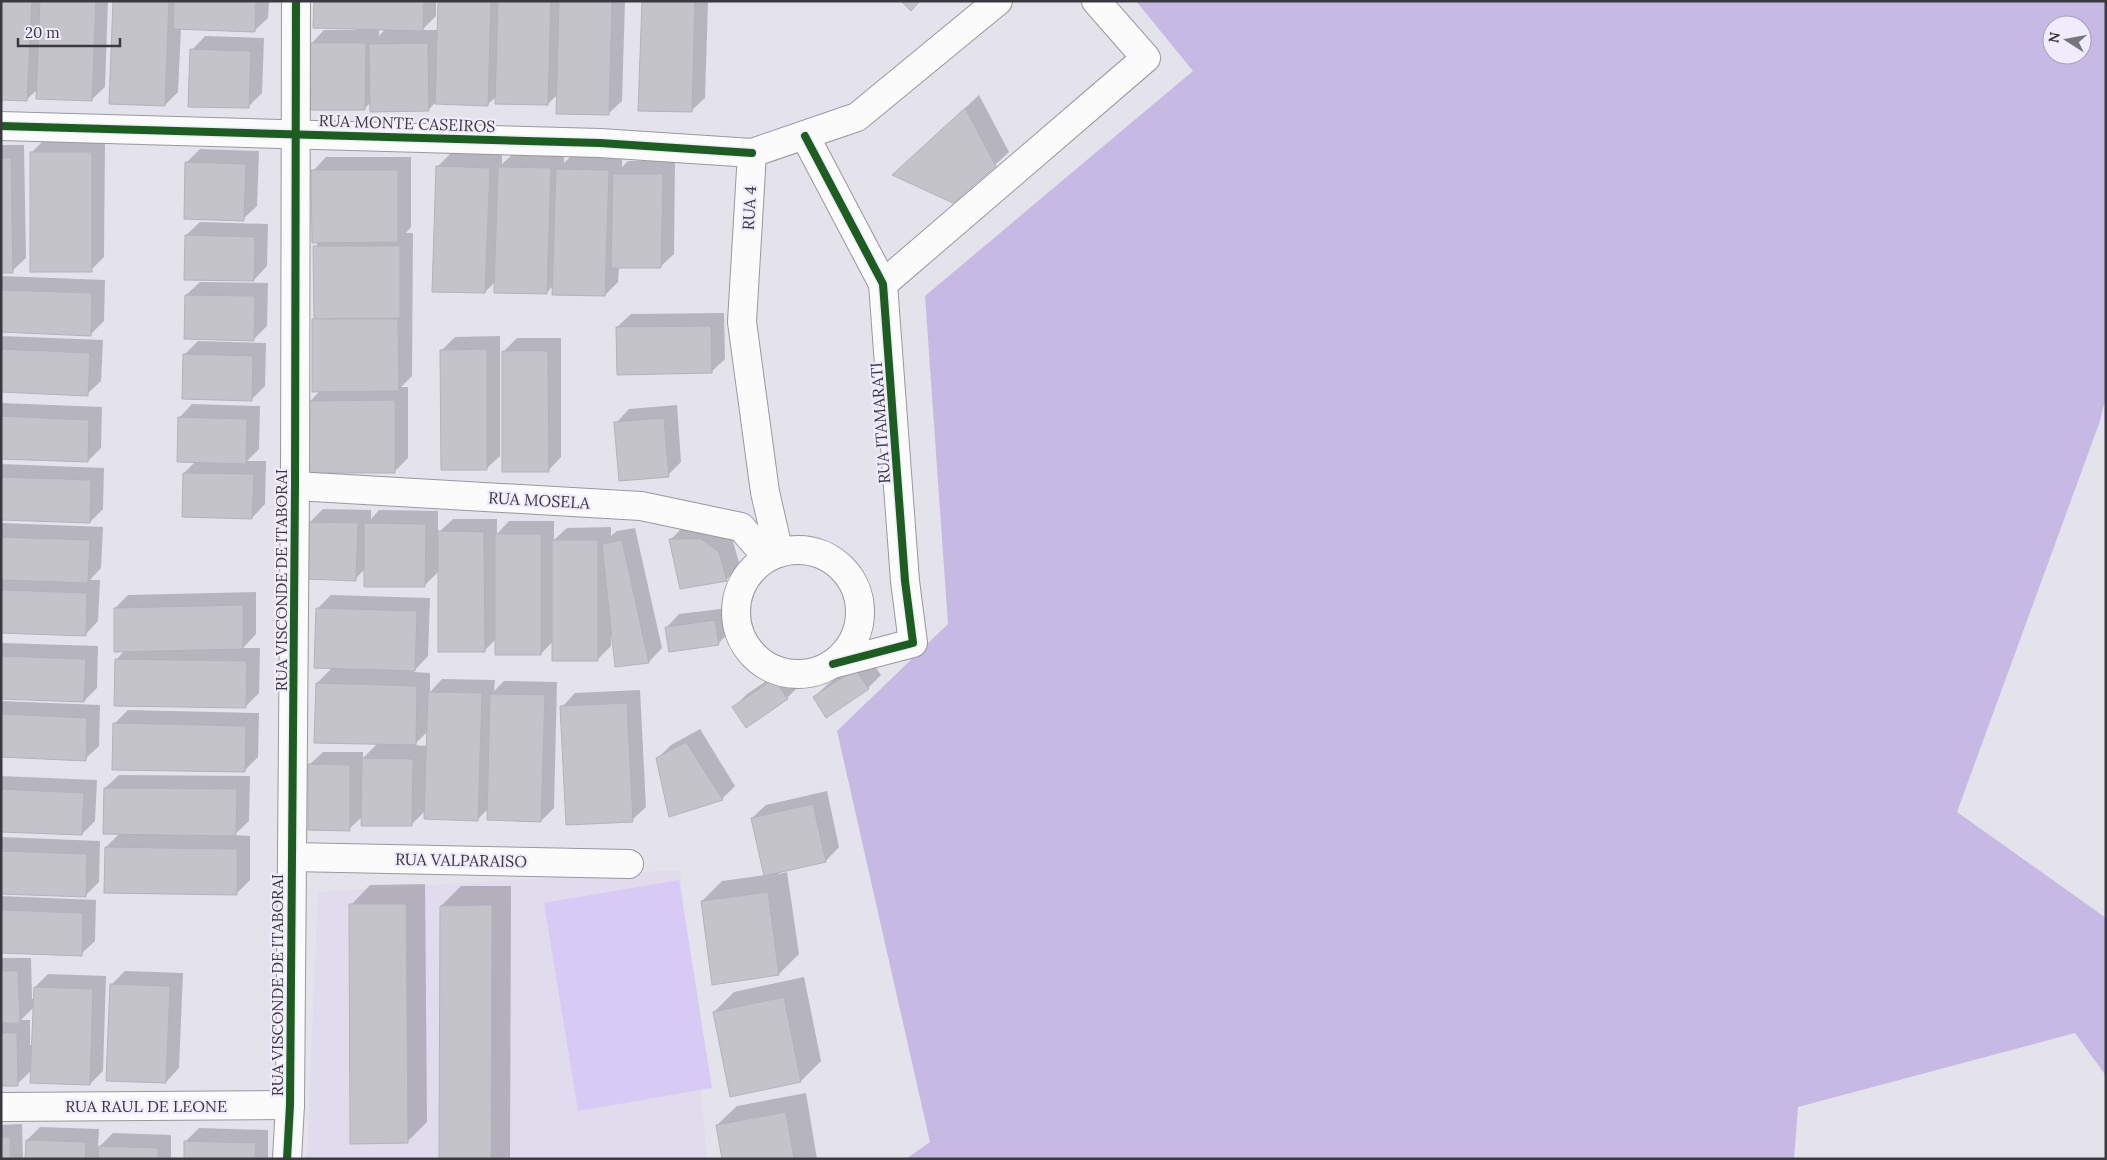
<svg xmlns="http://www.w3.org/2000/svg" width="2107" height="1160" viewBox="0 0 2107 1160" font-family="Lora,serif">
	<rect width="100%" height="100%" fill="#e4e2eb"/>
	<path fill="#e0dbed" d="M680,870L707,1159H307L318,892Z"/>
	<path fill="#d7caf5" d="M679,880L712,1088L578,1111L544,903Z"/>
	<path fill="#c6b9e4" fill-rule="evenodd" d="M1136,1H2106V396L2100,421L1957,812L2106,918V1076L2075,1033L1798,1107L1794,1159H906L930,1142L837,731L948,624L925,296L1193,71ZM2052,25H2082V55H2052Z"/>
	<g fill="#0003" fill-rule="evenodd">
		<path d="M1,1H108L105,87L91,100L38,89L26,100Z"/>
		<path d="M115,1H269L268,18L254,31L181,28L178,92L165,105Z"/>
		<path d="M315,1H436V16L422,30H439L440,1H625L622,101L608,114L558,94L548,104L497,96L488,104L435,103L428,110L371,102L365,108L311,44L324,30H358V28ZM379,28H386L379,36Z"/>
		<path d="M643,1H708L705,98L691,111Z"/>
		<path d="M205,36L264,38L262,93L248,107L192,50Z"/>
		<path d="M979,95L1009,152L995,165L894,174Z"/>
		<path d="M45,139H105L104,257L91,270L31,153Z"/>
		<path d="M1,145H24L26,258L12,271L1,272Z"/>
		<path d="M200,149L259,151L257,206L243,219L186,163Z"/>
		<path d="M451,153L502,155V164L513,154L564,155V163L571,156L622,157V167L628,161H675L674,254L660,267H619L618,282L605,295L553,286L546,293L495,282L485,292L437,167Z"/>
		<path d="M326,157H411V227L406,233H413L412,376L401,387H408V458L394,472L310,401L320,391H314L315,247L320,241L313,171Z"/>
		<path d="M200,222L268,224L267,266L254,280L186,235Z"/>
		<path d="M1,276L105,280L104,321L90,335L1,331Z"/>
		<path d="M200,282L268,283L267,326L253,340L186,295Z"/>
		<path d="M724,313L725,359L711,372L617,327L631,314Z"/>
		<path d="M1,336L103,340L101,381L87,394L1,391Z"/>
		<path d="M500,336V456L486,469L442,350L455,337Z"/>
		<path d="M517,338H561V457L548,471L503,352Z"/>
		<path d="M198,341L266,343L265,386L252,399L184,355Z"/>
		<path d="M1,403L102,407L101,448L88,461L1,458Z"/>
		<path d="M192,404L260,406L259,449L247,461H266L265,504L252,518L184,473L196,461L179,418Z"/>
		<path d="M677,405L681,462L668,475L616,423L629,409Z"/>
		<path d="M1,464L104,468L103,509L90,522L1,519Z"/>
		<path d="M323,509L371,510V519L379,510L438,511V533L453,519H497V534L509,521H554V540L567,528L611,527V536L617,531L635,528L662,648L649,662L613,631H611V646L598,659L553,641L541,654L496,639L484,651L439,571L424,586L365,569L355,579L310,522Z"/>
		<path d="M1,523L103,527L101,568L90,580H100L98,621L85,635L1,631Z"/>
		<path d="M684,526L732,538L740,566L726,580L670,540Z"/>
		<path d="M256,592V634L243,648H260L259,693L246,706L116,660L125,650L115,608L128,595Z"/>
		<path d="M331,595L430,598L428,656L413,672L430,673V692L442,679L495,680L494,691L504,681L557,682L554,808L541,821L488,809L478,819L425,811L411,825L362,817L349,829L309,765L323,752H363V758L378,743L317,683L333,667L317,609ZM428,731L427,746L414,745Z"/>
		<path d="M728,608L731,630L718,644L666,628L679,614Z"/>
		<path d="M1,643L98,646L97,688L84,701L1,698Z"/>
		<path d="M868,656L881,675L868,688L814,697L828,684Z"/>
		<path d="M788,666L800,685L787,698L734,707L747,694Z"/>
		<path d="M640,690L646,807L632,820L562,707L575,693Z"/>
		<path d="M1,701L100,705L99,746L85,759L1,756Z"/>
		<path d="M128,710L259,713L258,757L244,771L114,724Z"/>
		<path d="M700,729L735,786L722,799L658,758L671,745Z"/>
		<path d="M119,775L250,776L249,821L234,835L250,836V880L236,894L106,847L120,833L105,788Z"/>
		<path d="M1,776L97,780L95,821L82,834L1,831Z"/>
		<path d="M827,791L839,847L826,861L779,872V874L787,872L799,954L779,974L702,901L722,881L766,875L752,818L766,805Z"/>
		<path d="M1,837L100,841L99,882L85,896L1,892Z"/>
		<path d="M425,884L427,1122L407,1142L351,905L370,885Z"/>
		<path d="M461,886H511L510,1159H440L441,906Z"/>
		<path d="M1,896L96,900L95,941L81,954L1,951Z"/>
		<path d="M1,958H31L32,999H34L35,987L48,974L106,976L103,1071L90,1084L32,1070L17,1084L1,1085ZM34,1007L33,1045H30V1020H21Z"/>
		<path d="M125,971L183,973L179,1068L166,1082L111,985Z"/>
		<path d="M804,977L821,1061L801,1081L714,1012L734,992Z"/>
		<path d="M806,1093L817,1159H723L717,1125L737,1106Z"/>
		<path d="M22,1124L23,1159H1V1125Z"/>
		<path d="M40,1127L99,1129L98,1148L113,1133L171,1135V1159H26L27,1140Z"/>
		<path d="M199,1128L268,1130V1159H185V1142Z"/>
	</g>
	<g fill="#c5c3ca" stroke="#b4b2b9">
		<path d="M1,1H32L27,101L1,100Z"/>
		<path d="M40,1H96L92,101L36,99Z"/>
		<path d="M113,1H169L165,106L109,104Z"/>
		<path d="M174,1H256L255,32L173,29Z"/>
		<path d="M314,1H424L423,31L313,28Z"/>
		<path d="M438,1H491L488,106L435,104Z"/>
		<path d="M498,1H551L548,105L495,104Z"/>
		<path d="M559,1H612L609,115L556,114Z"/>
		<path d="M642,1H695L692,112L638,111Z"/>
		<path d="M901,1H920L911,11Z"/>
		<path d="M310,43H366L365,110H310Z"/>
		<path d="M428,43L429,111L370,112L369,44Z"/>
		<path d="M190,49L251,51L249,108L188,107Z"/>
		<path d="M965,108L996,166L953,203L892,175Z"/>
		<rect x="30" y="152" width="62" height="120"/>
		<path d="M1,158H11L13,273H1Z"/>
		<path d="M185,162L246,164L244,221L184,219Z"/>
		<path d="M436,166L490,168L485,293L432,292Z"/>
		<path d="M498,167L551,168L547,294L494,293Z"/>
		<path d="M556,169L609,170L605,296L552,295Z"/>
		<path d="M311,170H398V242L312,243Z"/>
		<path d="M613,174H663L661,268H611Z"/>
		<path d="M185,235L255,237L254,281L184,280Z"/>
		<path d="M313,246H400V318L314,319Z"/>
		<path d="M1,290L92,293L91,336L1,332Z"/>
		<path d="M185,295L255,296L254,341L184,339Z"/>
		<path d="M312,319H398L399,391L312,392Z"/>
		<path d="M711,326L712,373L617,375L616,327Z"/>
		<path d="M1,349L90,353L88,396L1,392Z"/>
		<path d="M487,349V470H441L440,350Z"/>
		<path d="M502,351H548L549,472H502Z"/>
		<path d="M183,354L253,356L252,401L182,399Z"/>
		<path d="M395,400V473H309L308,401Z"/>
		<path d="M1,416L89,420L88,462L1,459Z"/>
		<path d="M178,417L247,419L246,464L177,462Z"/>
		<path d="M664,418L669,477L619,481L614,422Z"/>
		<path d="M183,473L254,474L252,519L182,517Z"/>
		<path d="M1,477L91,480L90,523L1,520Z"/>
		<path d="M309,522L358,523L356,581L307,579Z"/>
		<path d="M364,523L426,524L425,587H364Z"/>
		<path d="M438,531L484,532L485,652H438Z"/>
		<rect x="495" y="534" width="46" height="121"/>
		<path d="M1,537L90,540L88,583L1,580Z"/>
		<path d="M669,539H701L719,552L727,581L680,589Z"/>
		<rect x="552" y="540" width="46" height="121"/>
		<path d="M622,540L649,663L615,667L602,544Z"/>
		<path d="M1,590L87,593L86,636L1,633Z"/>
		<path d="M243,605V649L114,652V608Z"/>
		<path d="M316,608L417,611L415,671L314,668Z"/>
		<path d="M715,620L719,645L669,652L665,627Z"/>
		<path d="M1,656L86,659L84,702L1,699Z"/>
		<path d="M115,659L247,661L246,708L114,706Z"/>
		<path d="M855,669L869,689L826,718L813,697Z"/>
		<path d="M774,679L788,699L746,728L732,707Z"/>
		<path d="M316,683L417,686L416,745L314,743Z"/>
		<path d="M428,692L482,693L478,821L424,819Z"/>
		<path d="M490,694L545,695L541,822L487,820Z"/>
		<path d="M627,703L633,822L566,825L560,706Z"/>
		<path d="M1,714L87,718L86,761L1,757Z"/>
		<path d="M113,723L246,726L245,772L112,770Z"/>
		<path d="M686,742L723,800L669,817L656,758Z"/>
		<path d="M362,758L413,759L412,826H361Z"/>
		<path d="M308,764L350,765V831L308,830Z"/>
		<path d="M104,788L237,789L236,836L103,834Z"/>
		<path d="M1,789L84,793L82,835L1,832Z"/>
		<path d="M813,804L826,862L764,876L751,818Z"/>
		<path d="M105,847L237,849V895L104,893Z"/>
		<path d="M1,851L87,854L86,897L1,894Z"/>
		<path d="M768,892L779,975L712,985L701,901Z"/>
		<path d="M349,904H406L408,1143L350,1144Z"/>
		<path d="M492,905L491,1159H439L440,906Z"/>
		<path d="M1,910L83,913L82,956L1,953Z"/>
		<path d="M1,971H18L20,1023H1Z"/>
		<path d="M110,984L170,986L166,1083L106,1081Z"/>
		<path d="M34,987L93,989L90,1085L30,1083Z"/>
		<path d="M784,997L801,1082L730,1097L713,1012Z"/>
		<path d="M1,1033H17L18,1086H1Z"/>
		<path d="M786,1112L794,1159H722L716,1125Z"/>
		<rect x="1" y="1137" width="9" height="22"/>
		<path d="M26,1140L86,1142L85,1159H25Z"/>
		<path d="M184,1141L256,1143L255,1159H184Z"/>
		<path d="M99,1146L158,1148V1159H98Z"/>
	</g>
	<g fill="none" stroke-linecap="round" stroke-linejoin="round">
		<g stroke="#99989f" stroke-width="30">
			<g id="street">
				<path d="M1,126L600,143L752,153"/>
				<path d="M805,136L883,284L905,581L913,643L833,664"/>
				<path d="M883,284L1146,58L1096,1"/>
				<path d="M295,486L641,506L741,527L767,557"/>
				<circle cx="798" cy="612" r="62"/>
				<path d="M779,553L765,492L742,322L752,153L857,117L998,1"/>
				<path d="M292,857L629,864"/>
				<path d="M1,1107L290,1105"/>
				<path d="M287,1159L290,1105L295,486L296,1"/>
			</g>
		</g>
		<use href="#street" stroke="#fbfbfc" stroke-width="28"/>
		<g stroke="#f0ebfd" stroke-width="11">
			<g id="cycleway">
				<path d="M1,126L600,143L752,153"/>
				<path d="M805,136L883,284L905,581L913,643L833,664"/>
				<path d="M287,1159L290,1105L295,486L296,1"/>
			</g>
		</g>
		<use href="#cycleway" stroke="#1b5e20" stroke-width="8"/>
	</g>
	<g text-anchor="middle" stroke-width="4.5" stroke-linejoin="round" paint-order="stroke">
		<g font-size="16" fill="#3b3940" stroke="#f0ebfd">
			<text transform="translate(407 123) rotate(2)" y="6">RUA MONTE CASEIROS</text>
			<text transform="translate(749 208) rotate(-87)" y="6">RUA 4</text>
			<text transform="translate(880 423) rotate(-94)" y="6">RUA ITAMARATI</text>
			<text transform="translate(539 500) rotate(3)" y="6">RUA MOSELA</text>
			<text transform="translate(281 580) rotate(-90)" y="6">RUA VISCONDE DE ITABORAI</text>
			<text transform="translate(461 860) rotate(1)" y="6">RUA VALPARAISO</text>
			<text transform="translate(277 985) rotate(-90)" y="6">RUA VISCONDE DE ITABORAI</text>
			<text x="146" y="1112">RUA RAUL DE LEONE</text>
		</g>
	</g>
	<rect width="2107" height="1160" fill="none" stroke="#3b3940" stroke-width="5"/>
	<g transform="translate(2067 40) rotate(281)"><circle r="24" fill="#f0ebfd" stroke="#a8a4b1"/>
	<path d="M0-4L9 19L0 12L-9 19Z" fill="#76747c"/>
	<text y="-8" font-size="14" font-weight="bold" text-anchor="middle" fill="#3b3940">N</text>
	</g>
	<path d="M18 38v8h102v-8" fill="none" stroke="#3b3940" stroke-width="2.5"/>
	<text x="25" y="38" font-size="15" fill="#3b3940" stroke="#f0ebfd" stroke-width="4" paint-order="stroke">20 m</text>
</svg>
